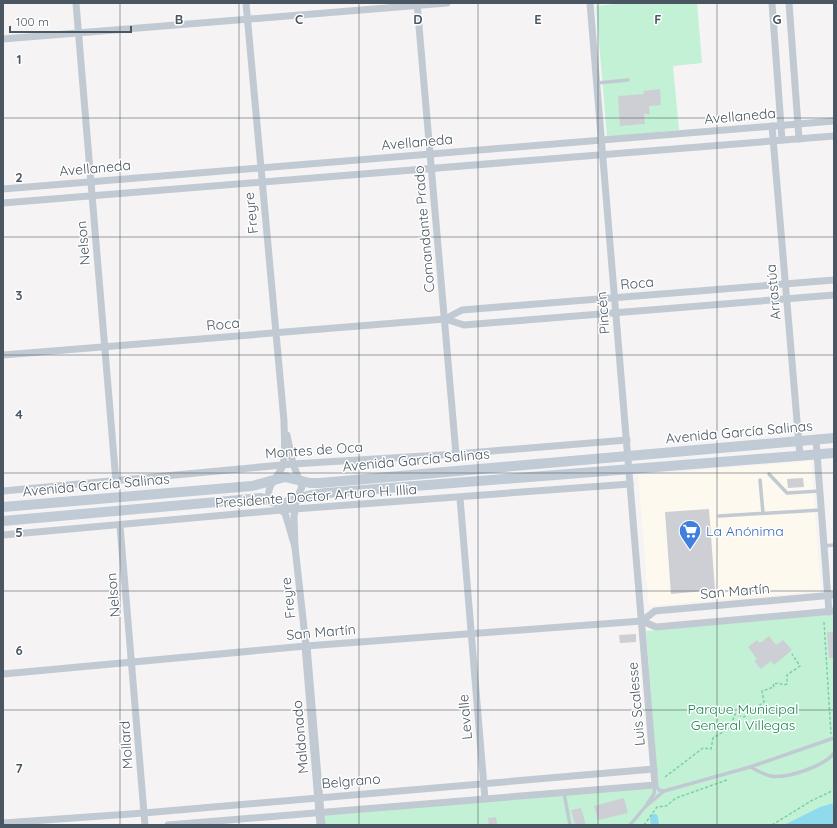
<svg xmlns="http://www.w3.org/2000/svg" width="837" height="828" viewBox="0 0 837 828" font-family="Quicksand,sans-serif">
	<rect width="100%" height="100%" fill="#f5f3f3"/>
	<path fill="#fdf9ef" d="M811,461L821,591L649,606L638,475Z"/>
	<g fill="#c3f1d5">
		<path d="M625,3H697L702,63L673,66L679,130L607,137L596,6Z"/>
		<path d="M834,614V825H325V815L658,787L646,631Z"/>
	</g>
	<path fill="#90daee" d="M834,803V825H784L820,807Z"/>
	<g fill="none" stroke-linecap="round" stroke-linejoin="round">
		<path stroke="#90daee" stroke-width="8" d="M654,818L655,825"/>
	</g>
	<g fill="#cdcfd5">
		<path d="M660,89L661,105L649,106L650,114H644L645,124L620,126L618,96L644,94L643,91Z"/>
		<path d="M803,478L804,487L788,488L787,479Z"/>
		<path d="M709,509L715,590L671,594L665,512Z"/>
		<path d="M827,632H834V658H829Z"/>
		<path d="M636,634V642L620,643L619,635Z"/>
		<path d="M769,636L776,645L783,640L792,650L774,665L771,661L761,669L754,661L757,659L748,647L757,640L760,643Z"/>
		<path d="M624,798L628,813L598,820L594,806Z"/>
		<path d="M581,808L586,825H575L571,810Z"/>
		<path d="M496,817L497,825H489L488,818Z"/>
	</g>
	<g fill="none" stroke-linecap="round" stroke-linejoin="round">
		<g stroke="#7ad0a6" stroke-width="1.5" stroke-dasharray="3 2" stroke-linecap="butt">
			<path d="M824,622L831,734"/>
			<path d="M665,777L703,748L711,749L713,738L730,728L735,714L744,717L764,702L762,691L774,687L773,684L779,683L783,685L787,684V675L800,666L792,654"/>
			<path d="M644,825L657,807L666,806L676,798L727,780"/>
			<path d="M772,825L811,801L834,790"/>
		</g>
		<g stroke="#c1cad2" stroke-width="3.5">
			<path d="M597,83L628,80"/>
			<path d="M769,474L787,493L820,491"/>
			<path d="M760,480L763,513"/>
			<path d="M719,516L821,510"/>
			<path d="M824,546L834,545"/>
			<path d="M750,767C757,770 764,775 771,776C786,779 825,766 834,753"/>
			<path d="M655,785L659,790L664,791"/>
			<path d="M564,793L570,825"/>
			<path d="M647,804L654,794L655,785"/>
			<path d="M630,825L645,807L664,791L750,767L834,738"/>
		</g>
		<g stroke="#c1cad2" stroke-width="7">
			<path d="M76,3L116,482"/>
			<path d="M246,3L284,421C284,432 286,455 283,465C278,479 263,487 271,502"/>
			<path d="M417,3L456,454"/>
			<path d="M772,3L782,140"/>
			<path d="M789,3L799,139"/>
			<path d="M3,39L447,3"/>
			<path d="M772,126L800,456"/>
			<path d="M3,189L834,121"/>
			<path d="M3,203L834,136"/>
			<path d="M445,319L464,325L834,295"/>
			<path d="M3,355L445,319L462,310L834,280"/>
			<path d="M287,435L293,464L302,487L296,500L294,517L295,547L306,646"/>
			<path d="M816,440L829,612"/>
			<path d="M3,491L293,464L456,454L627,440"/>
			<path d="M460,498L485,799"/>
			<path d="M279,509L285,513L295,547"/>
			<path d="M120,526L145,825"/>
			<path d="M3,535L281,510L630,484"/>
			<path d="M642,621L655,611L834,595"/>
			<path d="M3,674L306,646L642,621L656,627L834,611"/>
			<path d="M3,823L144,813L654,769"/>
			<path d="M168,825L655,785L590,3"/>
		</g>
		<path stroke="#c1cad2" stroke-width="9" d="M306,646L321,825"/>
		<g stroke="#c1cbd6" stroke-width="10">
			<path d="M3,507L252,486L285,477L310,483H320L834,438"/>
			<path d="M3,521L261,498L282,504L311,495L326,493L834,453"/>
		</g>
	</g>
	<path fill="none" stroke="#4a5661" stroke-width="1" stroke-opacity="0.55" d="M120,3V825M239,3V825M359,3V825M478,3V825M598,3V825M717,3V825M3,118H834M3,237H834M3,355H834M3,473H834M3,591H834M3,710H834"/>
	<defs>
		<g id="supermarket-pin" transform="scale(1.15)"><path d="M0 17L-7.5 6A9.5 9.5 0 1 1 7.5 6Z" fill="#3f7fe0" stroke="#fff"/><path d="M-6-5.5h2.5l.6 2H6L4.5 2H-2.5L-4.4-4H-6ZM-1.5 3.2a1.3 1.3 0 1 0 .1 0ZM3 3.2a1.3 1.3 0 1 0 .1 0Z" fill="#fff"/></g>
	</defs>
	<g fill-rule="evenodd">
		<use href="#supermarket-pin" x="690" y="531"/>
	</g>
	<g text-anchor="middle" stroke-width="3" stroke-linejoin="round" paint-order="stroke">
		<g font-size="14" fill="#4a5661" stroke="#fff">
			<text transform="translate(740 116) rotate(-5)" y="5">Avellaneda</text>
			<text transform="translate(417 142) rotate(-5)" y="5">Avellaneda</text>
			<text transform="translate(95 168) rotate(-5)" y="5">Avellaneda</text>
			<text transform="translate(251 213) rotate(-96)" y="5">Freyre</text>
			<text transform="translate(424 229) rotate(-95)" y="5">Comandante Prado</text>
			<text transform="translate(83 243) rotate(-95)" y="5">Nelson</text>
			<text transform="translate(637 283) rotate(-5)" y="5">Roca</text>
			<text transform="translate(773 292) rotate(-95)" y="5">Arrastúa</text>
			<text transform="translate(603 313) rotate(-95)" y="5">Pincén</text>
			<text transform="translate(223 324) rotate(-5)" y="5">Roca</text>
			<text transform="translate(739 432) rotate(-5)" y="5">Avenida García Salinas</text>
			<text transform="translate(314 450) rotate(-4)" y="5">Montes de Oca</text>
			<text transform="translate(416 460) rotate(-5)" y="5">Avenida García Salinas</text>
			<text transform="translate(96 485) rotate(-5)" y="5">Avenida García Salinas</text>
			<text transform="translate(316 496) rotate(-4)" y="5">Presidente Doctor Arturo H. Illia</text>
			<text transform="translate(735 591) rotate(-5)" y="5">San Martín</text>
			<text transform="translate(113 595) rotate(-95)" y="5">Nelson</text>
			<text transform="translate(288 598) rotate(-97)" y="5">Freyre</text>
			<text transform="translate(321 632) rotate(-5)" y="5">San Martín</text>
			<text transform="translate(636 704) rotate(-95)" y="5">Luis Scalesse</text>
			<text transform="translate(465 717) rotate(-95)" y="5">Levalle</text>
			<text transform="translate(300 737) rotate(-95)" y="5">Maldonado</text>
			<text transform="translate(126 745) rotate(-94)" y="5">Mollard</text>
			<text transform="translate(351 781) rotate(-5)" y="5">Belgrano</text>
		</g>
		<g font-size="14" fill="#366cbe" stroke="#fff" text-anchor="start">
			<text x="706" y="536">La Anónima</text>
		</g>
		<g font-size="14" fill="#17864f" stroke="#fff">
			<text x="743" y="714">Parque Municipal<tspan x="743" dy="16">General Villegas</tspan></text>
		</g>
	</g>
	<g font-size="13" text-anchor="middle" font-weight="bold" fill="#4a5661" stroke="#fff" stroke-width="3" stroke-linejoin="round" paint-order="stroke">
		<text x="179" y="24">B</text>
		<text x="299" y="24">C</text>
		<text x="418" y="24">D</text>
		<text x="538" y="24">E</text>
		<text x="658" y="24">F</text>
		<text x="777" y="24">G</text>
		<text x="19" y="64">1</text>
		<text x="19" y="182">2</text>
		<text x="19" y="300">3</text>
		<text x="19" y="419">4</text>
		<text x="19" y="537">5</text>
		<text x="19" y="655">6</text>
		<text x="19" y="773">7</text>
	</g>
	<rect width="837" height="828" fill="none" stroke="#4a5661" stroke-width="8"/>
	<path d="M10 26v6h121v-6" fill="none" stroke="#4a5661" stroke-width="2"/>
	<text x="16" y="26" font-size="12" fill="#4a5661" stroke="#ffffff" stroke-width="3" paint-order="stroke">100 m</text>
</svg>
